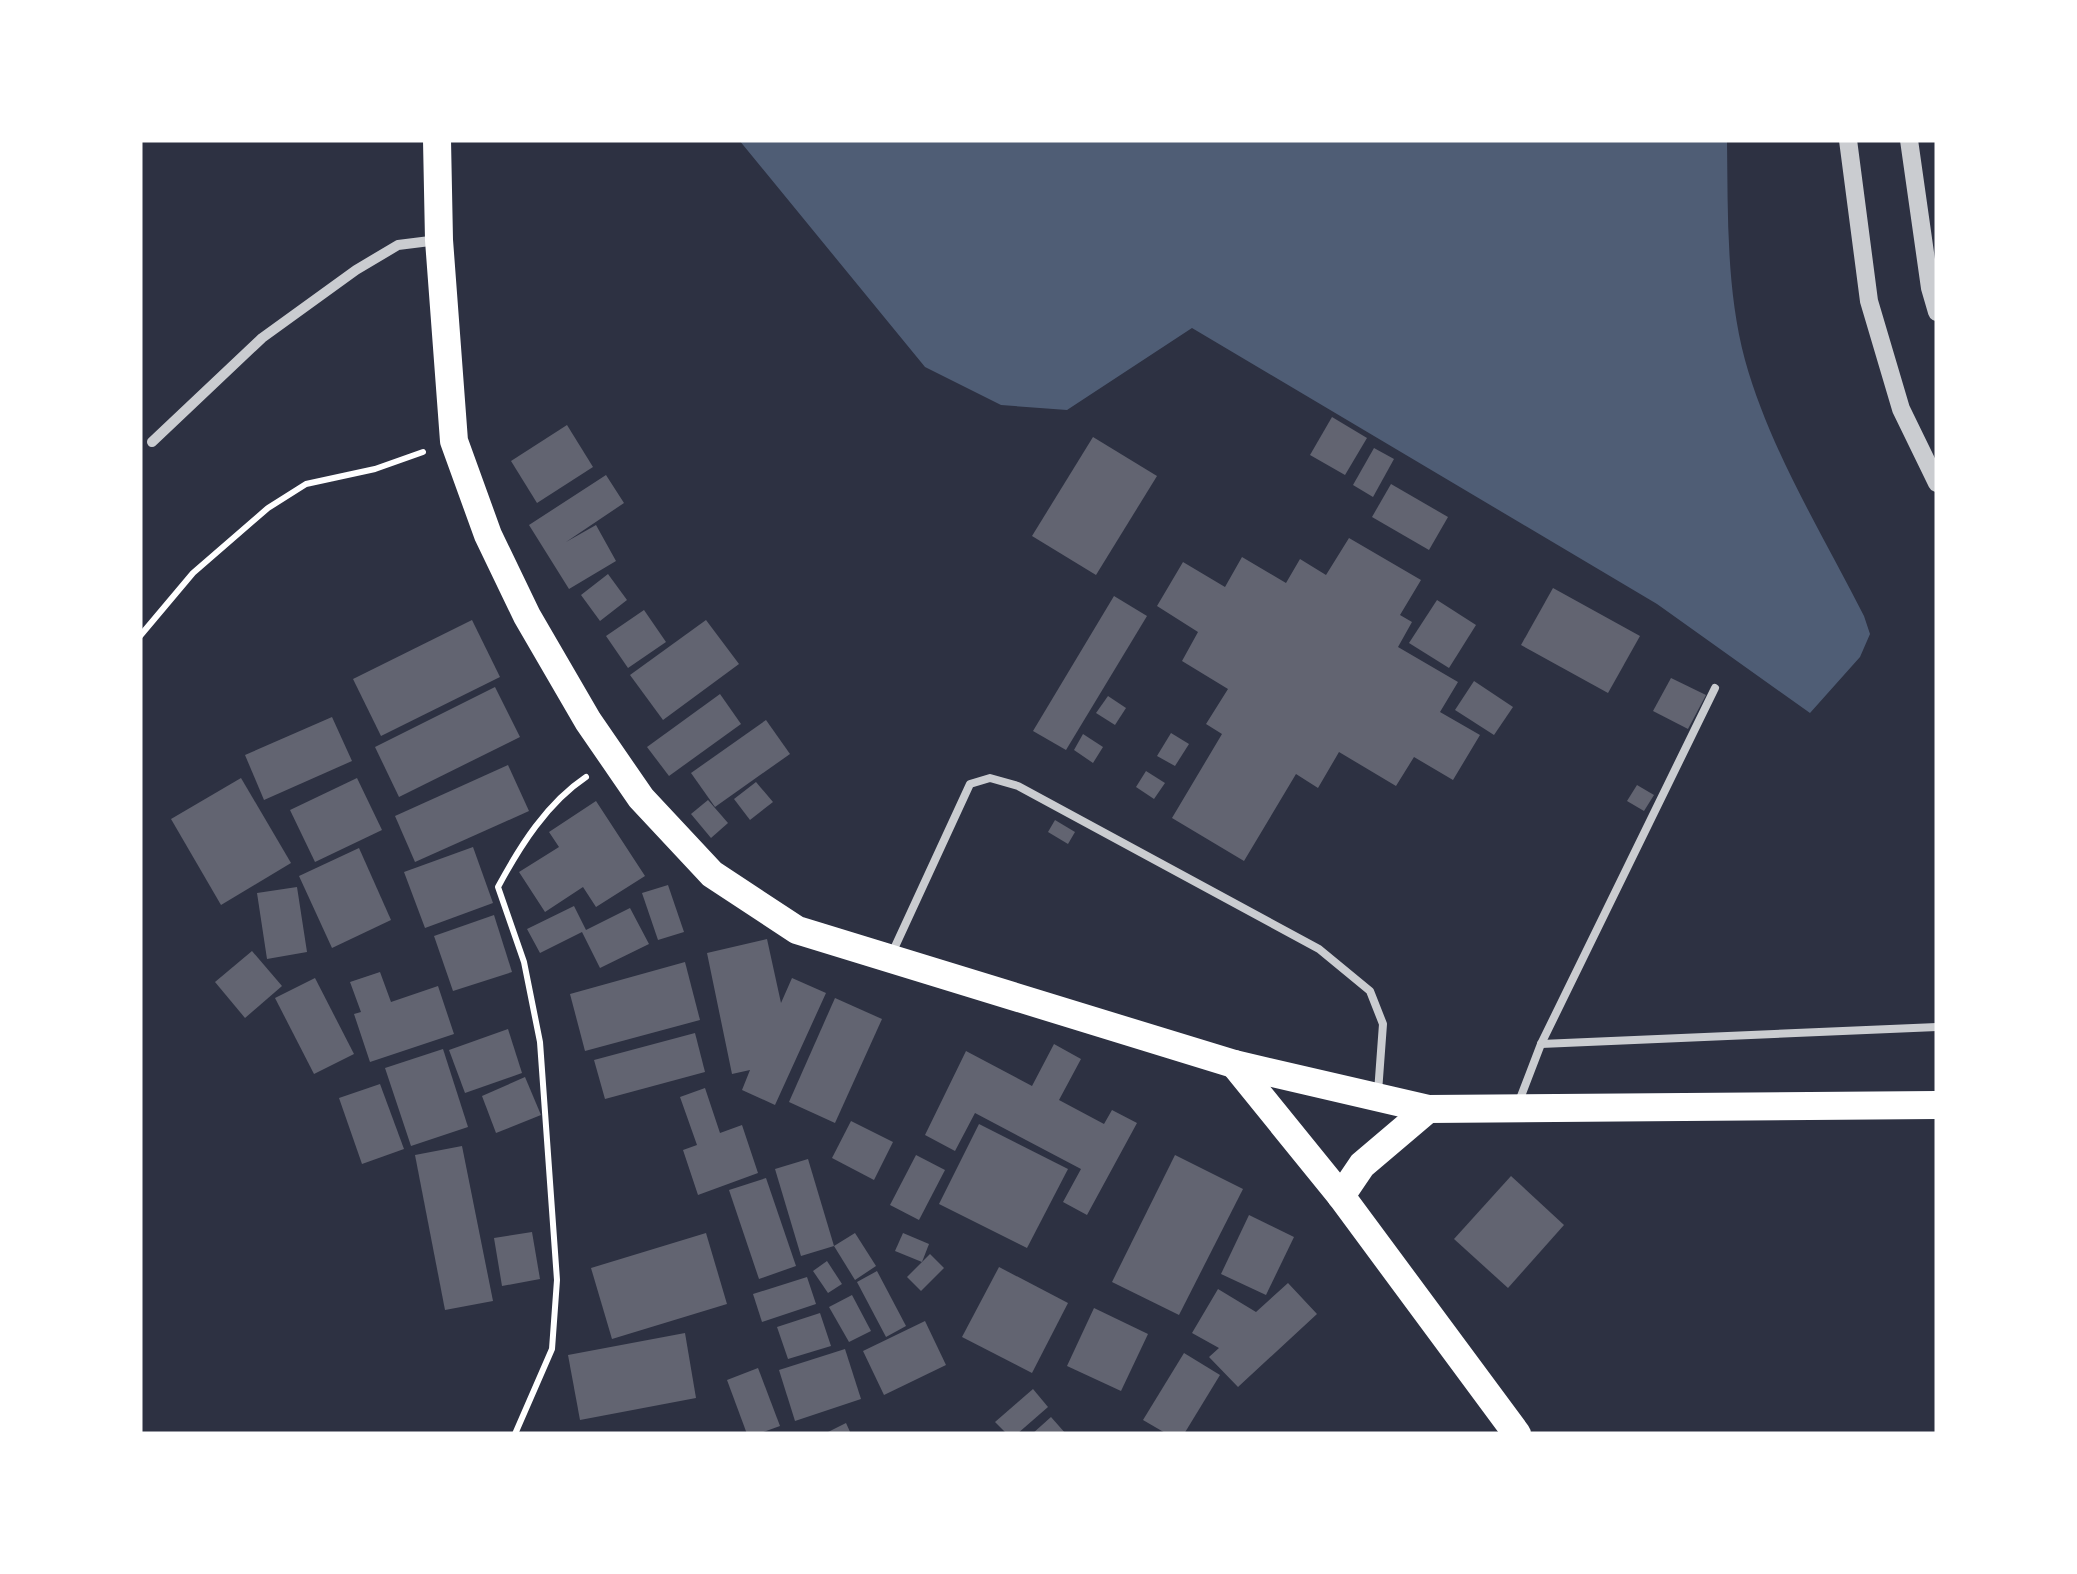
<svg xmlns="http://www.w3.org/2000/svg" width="2077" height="1574" viewBox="0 0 2077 1574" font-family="Karla,sans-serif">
	<rect width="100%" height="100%" fill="#2d3142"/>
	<path fill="#4f5d75" d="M739,140H1727C1728,213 1726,289 1745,360C1770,450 1822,533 1864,616L1870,634L1860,657L1810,713L1657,604L1192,328L1067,410L1001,405L925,367Z"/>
	<g fill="#626471">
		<path d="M1332,417L1367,438L1345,475L1310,455Z"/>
		<path d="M567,425L593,467L537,503L511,461Z"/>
		<path d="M1093,437L1157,476L1096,575L1032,536Z"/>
		<path d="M1374,448L1394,459L1373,497L1353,485Z"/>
		<path d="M606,475L624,503L566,542L596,525L616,561L569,589L529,525Z"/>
		<path d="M1391,484L1448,517L1429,550L1372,517Z"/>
		<path d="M1349,538L1421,580L1400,615L1412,622L1398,647L1458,682L1440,712L1480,735L1453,780L1414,757L1396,786L1339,752L1318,788L1296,774L1244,861L1172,818L1222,734L1206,724L1228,689L1182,661L1198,632L1157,606L1183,562L1225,587L1242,557L1286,583L1300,559L1326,575Z"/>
		<path d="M608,574L627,600L600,621L581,595Z"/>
		<path d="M1553,588L1640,636L1608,693L1521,645Z"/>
		<path d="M1114,596L1147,616L1066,750L1033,731Z"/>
		<path d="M1437,600L1476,625L1449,668L1409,643Z"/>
		<path d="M644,610L666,642L628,668L606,636Z"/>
		<path d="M472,620L500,677L381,736L353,679Z"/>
		<path d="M706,620L739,664L663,720L630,675Z"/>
		<path d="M1671,678L1706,695L1688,729L1653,711Z"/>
		<path d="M1474,681L1513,707L1494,735L1455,710Z"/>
		<path d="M495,687L520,737L399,797L375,747Z"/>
		<path d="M720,694L741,724L669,776L647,747Z"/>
		<path d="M1108,696L1126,708L1115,725L1096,713Z"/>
		<path d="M332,717L352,761L264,800L245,755Z"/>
		<path d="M766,720L790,754L715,807L691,773Z"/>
		<path d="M1171,733L1189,744L1175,766L1157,756Z"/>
		<path d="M1083,734L1103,747L1093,763L1074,750Z"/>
		<path d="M508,765L529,811L415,862L395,816Z"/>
		<path d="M1146,771L1165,783L1154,799L1136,787Z"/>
		<path d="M241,778L291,863L221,905L171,819Z"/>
		<path d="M357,778L382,830L315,862L290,810Z"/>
		<path d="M756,782L773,802L750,820L734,799Z"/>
		<path d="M1637,785L1654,795L1644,811L1627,801Z"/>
		<path d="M708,800L728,823L711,838L691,814Z"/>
		<path d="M596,801L645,876L596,907L583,887L545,912L519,872L559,847L549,832Z"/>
		<path d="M1055,820L1075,832L1068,844L1048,832Z"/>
		<path d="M473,847L493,903L425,928L404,872Z"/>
		<path d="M359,848L391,920L332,948L299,876Z"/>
		<path d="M668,885L684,932L658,940L642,893Z"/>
		<path d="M297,887L307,952L267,959L257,893Z"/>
		<path d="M574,906L586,930L630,908L649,944L600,968L582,932L540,953L527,929Z"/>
		<path d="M494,915L512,972L453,991L434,936Z"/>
		<path d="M767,939L781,1003L792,978L826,993L775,1105L742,1090L750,1070L732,1074L707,953Z"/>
		<path d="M252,951L282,986L245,1018L215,982Z"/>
		<path d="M685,962L700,1020L585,1051L570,994Z"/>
		<path d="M380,972L391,1002L438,986L454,1034L370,1062L354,1014L361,1012L350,982Z"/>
		<path d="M315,978L354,1054L314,1074L275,998Z"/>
		<path d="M835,998L882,1019L835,1123L789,1102Z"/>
		<path d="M508,1029L522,1073L465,1093L449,1050Z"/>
		<path d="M695,1033L705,1072L605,1099L594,1060Z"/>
		<path d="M1054,1044L1081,1059L1059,1100L1104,1124L1112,1110L1137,1123L1087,1215L1063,1202L1081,1169L975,1113L955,1151L925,1135L966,1051L1032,1086Z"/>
		<path d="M443,1049L468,1127L411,1146L385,1068Z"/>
		<path d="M525,1077L541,1115L496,1133L482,1096Z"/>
		<path d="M380,1084L404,1149L362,1164L339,1098Z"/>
		<path d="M705,1088L720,1133L742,1125L758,1173L698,1195L683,1150L697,1145L680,1097Z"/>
		<path d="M851,1121L893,1142L874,1180L832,1158Z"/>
		<path d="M979,1124L1068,1169L1027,1248L939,1204Z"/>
		<path d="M462,1146L493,1301L445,1310L415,1155Z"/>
		<path d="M916,1155L945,1170L919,1220L890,1205Z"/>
		<path d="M1175,1155L1243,1189L1179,1315L1112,1282Z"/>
		<path d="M808,1159L834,1246L801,1256L775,1169Z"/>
		<path d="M1511,1176L1564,1225L1508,1288L1454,1239Z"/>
		<path d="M766,1178L796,1266L759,1279L729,1190Z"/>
		<path d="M1249,1215L1294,1237L1266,1295L1221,1274Z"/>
		<path d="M532,1232L540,1279L502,1286L494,1238Z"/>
		<path d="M706,1233L727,1304L612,1339L591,1268Z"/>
		<path d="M855,1233L876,1266L855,1280L834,1246Z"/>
		<path d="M903,1233L929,1244L922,1262L895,1251Z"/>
		<path d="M930,1254L944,1268L921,1291L907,1277Z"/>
		<path d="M827,1261L842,1284L828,1293L813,1271Z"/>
		<path d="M999,1267L1068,1303L1032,1373L962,1337Z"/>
		<path d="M877,1271L906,1326L886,1337L857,1282Z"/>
		<path d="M807,1277L816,1304L762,1322L753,1294Z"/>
		<path d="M1288,1283L1317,1314L1238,1387L1209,1357L1219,1348L1192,1333L1218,1289L1256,1312Z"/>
		<path d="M852,1295L871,1331L849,1342L829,1307Z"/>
		<path d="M1094,1308L1148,1334L1121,1391L1067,1366Z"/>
		<path d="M820,1313L831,1346L788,1359L777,1327Z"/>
		<path d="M925,1321L946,1365L884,1395L863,1351Z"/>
		<path d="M685,1333L696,1398L580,1420L568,1355Z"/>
		<path d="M845,1349L861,1399L795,1421L779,1370Z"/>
		<path d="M1184,1353L1220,1375L1184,1434H1167L1143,1420Z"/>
		<path d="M758,1368L780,1426L758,1434H747L727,1380Z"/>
		<path d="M1033,1389L1048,1407L1017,1434H1007L995,1422Z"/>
		<path d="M1051,1417L1066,1434H1032Z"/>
		<path d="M846,1423L851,1434H824Z"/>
	</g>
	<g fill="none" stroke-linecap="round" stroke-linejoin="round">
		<g stroke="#fff" stroke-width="6">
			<path d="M140,636L193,573L268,508L306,484L375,469L423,452"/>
			<path d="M515,1434L552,1349L557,1280L540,1042L524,962L498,887C520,846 547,803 586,777"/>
		</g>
		<g stroke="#caccd0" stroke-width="8">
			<path d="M893,951L970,784L990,778L1018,786L1319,949L1370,991L1383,1024L1378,1092"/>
			<path d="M1541,1044L1937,1027"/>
			<path d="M1518,1104L1541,1044L1715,688"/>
		</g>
		<path stroke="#caccd0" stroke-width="10" d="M152,442L262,338L356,270L398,245L438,240"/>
		<g stroke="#caccd0" stroke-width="18">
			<path d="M1848,140L1869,301L1901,409L1937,483"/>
			<path d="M1909,140L1930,288L1937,312"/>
		</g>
		<g stroke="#fff" stroke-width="28">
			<path d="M437,140L439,240L454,441L488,535L527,616L588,721L641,798L712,874L797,930L1234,1064L1428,1109L1937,1105"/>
			<path d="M1234,1064L1341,1196L1517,1434"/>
			<path d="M1341,1196L1362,1165L1428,1109"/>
		</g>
	</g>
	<rect width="2077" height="1574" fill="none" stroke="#ffffff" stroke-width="285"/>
</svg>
